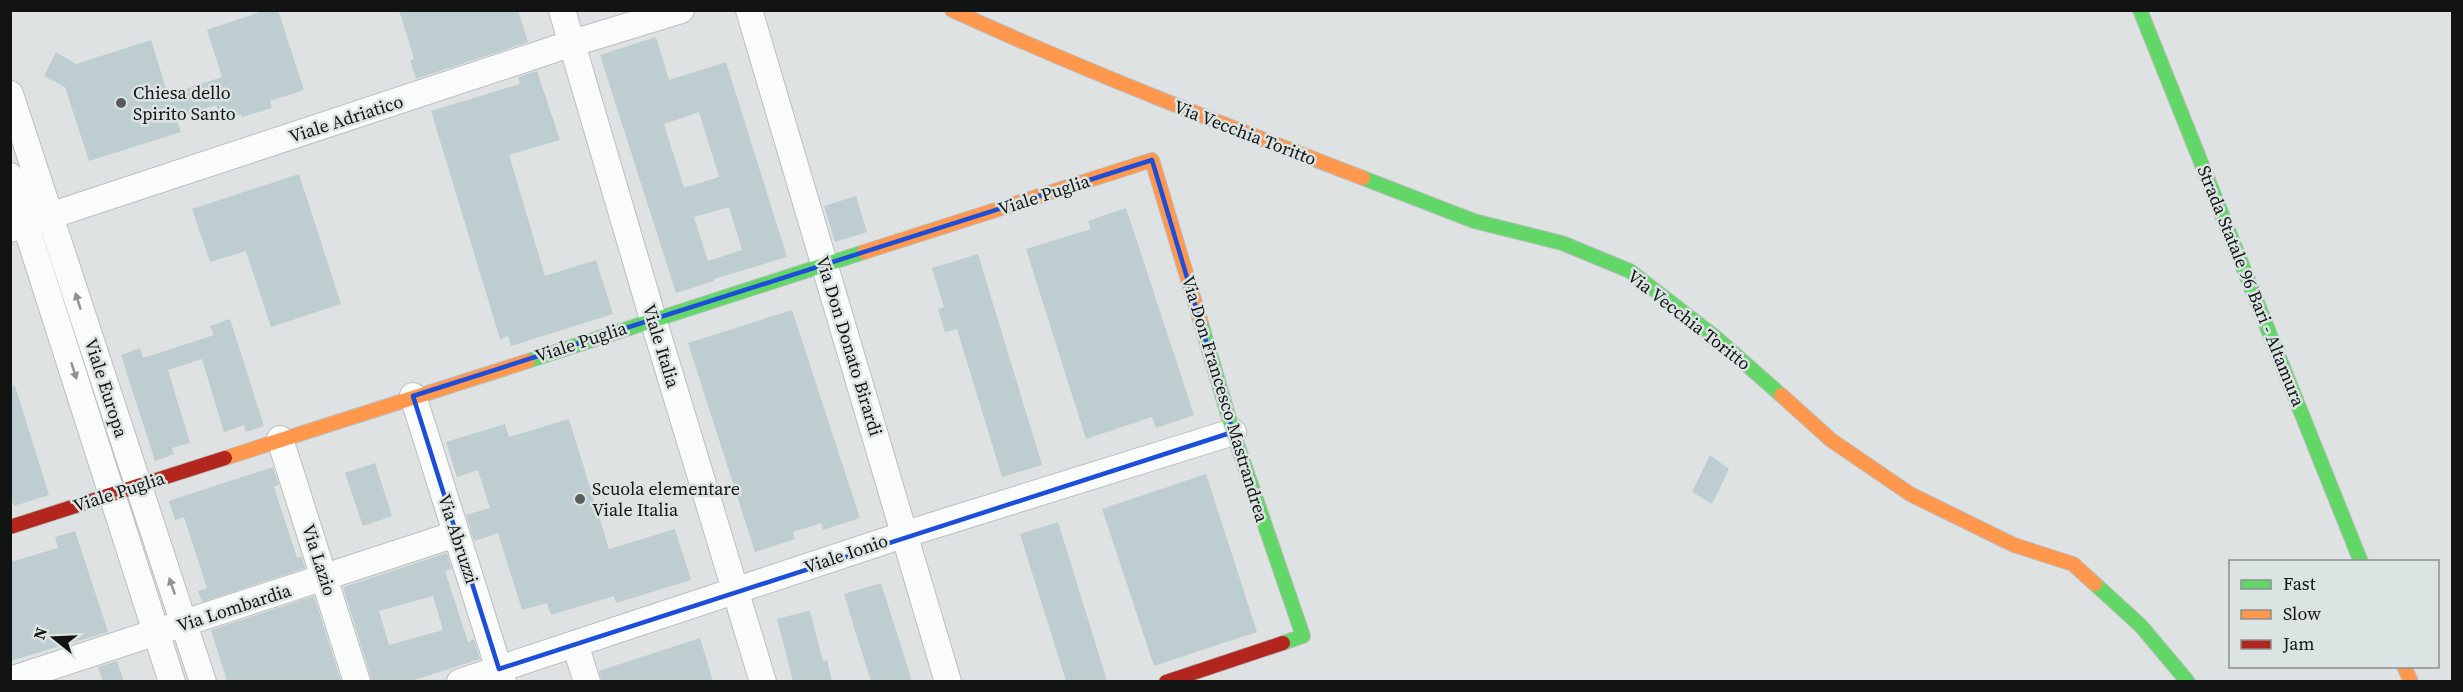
<svg xmlns="http://www.w3.org/2000/svg" width="2463" height="692" viewBox="0 0 2463 692" font-family="'Source Serif 4',serif">
	<rect width="100%" height="100%" fill="#dee2e2"/>
	<g fill="#becdcf" fill-rule="evenodd">
		<path d="M266,10H278L304,90L270,101L272,108L242,117L241,114L221,121L216,105L176,118L181,132L89,161L65,87L44,76L56,52L76,64L151,40L168,95L222,77L207,30Z"/>
		<path d="M399,10H518L528,42L416,79L410,60L414,59Z"/>
		<path d="M656,37L669,80L726,62L787,257L714,279V281L676,293L600,55ZM699,112L719,177L684,188L664,124ZM729,207L742,250L708,261L694,217Z"/>
		<path d="M537,71L560,140L509,155L545,276L596,260L613,314L511,346L508,336L500,339L431,111L520,84L518,77Z"/>
		<path d="M299,174L341,304L271,327L246,251L210,262L192,209Z"/>
		<path d="M856,196L867,232L835,242L824,206Z"/>
		<path d="M1126,208L1194,415L1156,428L1152,417L1086,439L1026,249L1091,229L1088,221Z"/>
		<path d="M978,254L1042,465L1002,477L957,329L945,332L938,309L944,307L932,268Z"/>
		<path d="M792,310L860,518L823,530L821,523L793,532L795,539L755,552L688,343Z"/>
		<path d="M230,319L264,426L246,432L244,425L224,432L202,359L168,370L190,443L172,448L174,454L155,461L121,355L140,348L143,358L214,335L210,326Z"/>
		<path d="M10,386H15L49,495L14,506L10,496Z"/>
		<path d="M569,419L609,549L675,529L691,580L616,603L614,596L551,615L547,603L522,610L498,533L474,541L466,515L490,508L478,470L457,477L446,442L505,424L509,437Z"/>
		<path d="M1710,455L1729,469L1712,504L1692,492Z"/>
		<path d="M375,463L392,516L363,526L345,473Z"/>
		<path d="M273,467L279,485L274,487L297,558L301,556L305,568L202,602L198,591L207,588L184,517L175,520L169,501Z"/>
		<path d="M1206,474L1257,632L1154,666L1102,509Z"/>
		<path d="M1058,522L1107,681H1066L1020,534Z"/>
		<path d="M75,531L108,632L10,661V562L58,548L55,537Z"/>
		<path d="M447,553L452,569L445,571L468,642L474,639L480,659L411,681H372L343,587ZM433,596L443,630L389,645L379,611Z"/>
		<path d="M881,583L912,681H871L856,634L844,594Z"/>
		<path d="M314,596L341,681H227L211,630Z"/>
		<path d="M808,611H810L823,661L827,660L832,681H793L777,619Z"/>
		<path d="M700,638L713,681H602L599,671Z"/>
		<path d="M117,661L124,681H103L98,667Z"/>
	</g>
	<g fill="none" stroke-linecap="round" stroke-linejoin="round">
		<g stroke="#bbbfbf" stroke-width="28">
			<g id="street">
				<path d="M562,10L653,319L763,682"/>
				<path d="M749,10L948,682"/>
				<path d="M10,94L203,682"/>
				<path d="M10,176L172,682"/>
				<path d="M10,229L573,43L681,10"/>
				<path d="M413,396L503,682"/>
				<path d="M280,439L357,682"/>
				<path d="M575,644L587,682"/>
				<path d="M10,680L456,534"/>
				<path d="M460,682L906,534L1233,432"/>
			</g>
		</g>
		<g stroke="#bbbfbf" stroke-width="16">
			<g id="fast">
				<path d="M2140,10L2361,562"/>
				<path d="M1363,178L1474,221L1562,243L1630,271L1714,336L1781,395"/>
				<path d="M1201,323L1233,432L1303,636L1283,643"/>
				<path d="M528,361L864,252"/>
				<path d="M2095,584L2141,626L2188,682"/>
			</g>
		</g>
		<g stroke="#bbbfbf" stroke-width="16">
			<g id="slow">
				<path d="M952,10C1087,72 1225,125 1363,178"/>
				<path d="M864,252L1152,160L1201,323"/>
				<path d="M1781,395L1831,440L1910,494L2014,545L2073,564L2095,584"/>
				<path d="M225,458L528,361"/>
				<path d="M2404,666L2411,682"/>
			</g>
		</g>
		<g stroke="#bbbfbf" stroke-width="16">
			<g id="jam">
				<path d="M10,527L225,458"/>
				<path d="M1166,682L1283,643"/>
			</g>
		</g>
		<use href="#street" stroke="#fafbfb" stroke-width="26"/>
		<use href="#fast" stroke="#63d668" stroke-width="14"/>
		<use href="#slow" stroke="#ff974d" stroke-width="14"/>
		<use href="#jam" stroke="#b3261e" stroke-width="14"/>
	</g>
	<defs><path id="oneway-solid" d="M-6-.8H1V-3.2L6.5 0L1 3.2V.8H-6Z" transform="scale(1.5)"/></defs>
	<g fill="#919393">
		<use href="#oneway-solid" transform="translate(78 301) rotate(-108)"/>
		<use href="#oneway-solid" transform="translate(74 371) rotate(72)"/>
		<use href="#oneway-solid" transform="translate(172 586) rotate(-109)"/>
	</g>
	<path fill="none" stroke="#1d4ed8" stroke-width="4.5" stroke-linejoin="round" d="M1152,160L1233,432L499,669L413,396Z"/>
	<g fill="#595c5b" stroke="#dce4e3" stroke-width="2">
		<circle cx="121" cy="103" r="6"/>
		<circle cx="580" cy="499" r="6"/>
	</g>
	<g text-anchor="middle" stroke-width="5" stroke-linejoin="round" paint-order="stroke">
		<g font-size="18" fill="#111413" stroke="#dce4e3" text-anchor="start">
			<text x="133" y="99">Chiesa dello<tspan x="133" dy="21">Spirito Santo</tspan></text>
			<text x="592" y="495">Scuola elementare<tspan x="592" dy="21">Viale Italia</tspan></text>
		</g>
		<g font-size="18" fill="#111413" stroke="#dce4e3">
			<text transform="translate(346 119) rotate(-18)" y="6">Viale Adriatico</text>
			<text transform="translate(1245 133) rotate(21)" y="6">Via Vecchia Toritto</text>
			<text transform="translate(1044 195) rotate(-18)" y="6">Viale Puglia</text>
			<text transform="translate(2251 286) rotate(68)" y="6">Strada Statale 96 Bari - Altamura</text>
			<text transform="translate(1689 320) rotate(38)" y="6">Via Vecchia Toritto</text>
			<text transform="translate(581 342) rotate(-18)" y="6">Viale Puglia</text>
			<text transform="translate(661 346) rotate(73)" y="6">Viale Italia</text>
			<text transform="translate(849 346) rotate(73)" y="6">Via Don Donato Birardi</text>
			<text transform="translate(106 388) rotate(72)" y="6">Viale Europa</text>
			<text transform="translate(1225 399) rotate(73)" y="6">Via Don Francesco Mastrandrea</text>
			<text transform="translate(119 492) rotate(-18)" y="6">Viale Puglia</text>
			<text transform="translate(458 539) rotate(72)" y="6">Via Abruzzi</text>
			<text transform="translate(846 554) rotate(-19)" y="6">Viale Ionio</text>
			<text transform="translate(319 560) rotate(72)" y="6">Via Lazio</text>
			<text transform="translate(234 608) rotate(-18)" y="6">Via Lombardia</text>
		</g>
	</g>
	<rect width="2463" height="692" fill="none" stroke="#111413" stroke-width="24"/>
	<rect x="2229" y="560" width="210" height="108" fill="#dce4e3" stroke="#8b9190" stroke-width="1.5"/>
	<rect x="2241" y="580" width="30" height="9" fill="#63d668" stroke="#8b9190" stroke-width="1.5"/>
	<text x="2283" y="590" font-size="18" fill="#111413">Fast</text>
	<rect x="2241" y="610" width="30" height="9" fill="#ff974d" stroke="#8b9190" stroke-width="1.5"/>
	<text x="2283" y="620" font-size="18" fill="#111413">Slow</text>
	<rect x="2241" y="640" width="30" height="9" fill="#b3261e" stroke="#8b9190" stroke-width="1.5"/>
	<text x="2283" y="650" font-size="18" fill="#111413">Jam</text>
	<g transform="translate(54 638) rotate(288)" stroke="#dce4e3" stroke-width="4.5" paint-order="stroke">
	<path d="M0-4.5L10 22L0 15L-10 22Z" fill="#111413"/>
	<text y="-9" font-size="16" font-weight="bold" text-anchor="middle" fill="#111413">N</text>
	</g>
</svg>
